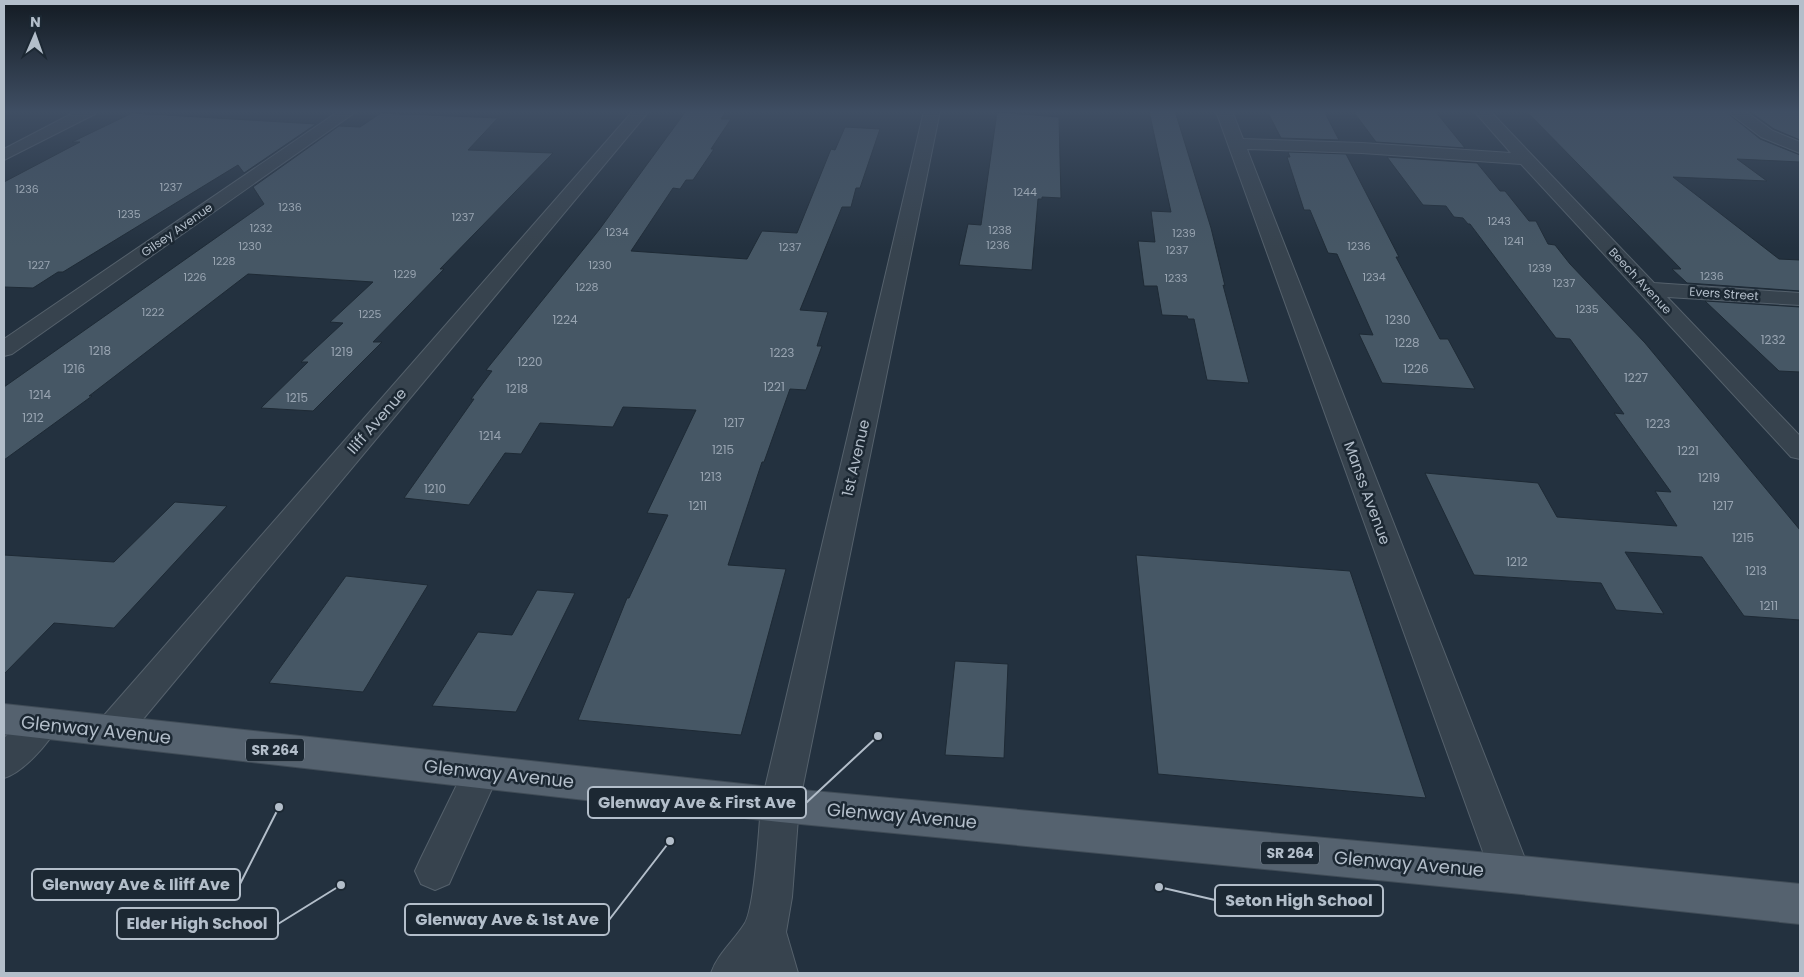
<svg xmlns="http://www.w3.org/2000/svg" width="1804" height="977" viewBox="0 0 1804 977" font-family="Poppins,sans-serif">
	<rect width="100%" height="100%" fill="#23313f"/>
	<g fill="#465765" stroke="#1e2a35">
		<path d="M686,111H726L721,119H731L711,149H714L693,180H686L680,189L673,188L631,251L747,259L762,231L797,233L831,149L835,150L845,127L880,129L860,188H856L851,207H842L800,310L828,312L817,346H822L806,390L790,389L764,462H762L728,565L786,569L741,735L578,720L627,598H629L668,515L647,513L696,410L623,407L613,427L540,423L521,454L505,453L469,505L404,498L474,399H471L492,371L486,370L599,230Z"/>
		<path d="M1149,111H1175L1211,228L1225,286L1223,285L1249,383L1207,380L1194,319H1188L1187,316L1162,315L1157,286H1144L1138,241L1155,242L1151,211L1171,212Z"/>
		<path d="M1267,111H1324L1339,140L1281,138Z"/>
		<path d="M1353,111H1435L1465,148L1376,142Z"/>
		<path d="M1526,111H1725L1760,139L1800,155V162L1737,159L1767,181L1673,177L1779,259L1800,260V291L1687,283L1672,269H1681Z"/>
		<path d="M1749,111H1800V140L1774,129Z"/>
		<path d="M997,112L1059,117L1061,198L1042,197V199H1038L1032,270L959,265L968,224L981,225Z"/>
		<path d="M132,113L316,124L244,173L238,165L63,272H58L33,288L4,287V182L80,142H72Z"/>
		<path d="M381,113L498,118L468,150L553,153L440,269H444L373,342H382L313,411L261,408L308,362H301L343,323L330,322L373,282L248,274L89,396H92L4,460V387L264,204L253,187L339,126L360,127Z"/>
		<path d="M1288,152L1346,154L1399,257H1396L1440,339H1448L1475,389L1382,383L1359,334L1373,335L1337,254L1328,253L1310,210H1304L1287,157H1290Z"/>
		<path d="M1387,157L1477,163L1500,191H1505L1529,221H1536L1548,244L1555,245L1570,264L1645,343L1800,530V620L1744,616L1702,557L1625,552L1664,614L1616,610L1601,583L1474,575L1425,473L1538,483L1557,517L1677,526L1655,491L1671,492L1614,413L1624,414L1570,339L1556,338L1470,224H1468L1463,218L1454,217L1446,206L1423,205Z"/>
		<path d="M1705,301L1800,307V372L1779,371Z"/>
		<path d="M175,502L227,506L114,628L54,623L4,674V555L114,562Z"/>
		<path d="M1136,555L1350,571L1426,798L1158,774Z"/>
		<path d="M346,576L428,585L363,692L269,683Z"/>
		<path d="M537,590L575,593L516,712L432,706L478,632L512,635Z"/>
		<path d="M955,661L1008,664L1004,758L945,755Z"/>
	</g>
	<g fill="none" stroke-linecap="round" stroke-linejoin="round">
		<g stroke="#55616c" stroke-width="2">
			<g id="minor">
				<path d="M77,111H97L95,114L4,160V149Z"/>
				<path d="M339,111H357L12,354L4,356V339Z"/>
				<path d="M633,111H649L124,742L112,746L100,742L94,731L100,720Z"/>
				<path d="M924,111H940L799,805L792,897L786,932L798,973H711C718,953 734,941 745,923C755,906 759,829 761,805Z"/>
				<path d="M1216,111H1232L1243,139L1362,143L1511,153L1474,111H1490L1654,283L1800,293V305L1667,297L1800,436V459L1791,457L1521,164L1362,153L1247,149L1531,874L1525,887L1511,893L1497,887L1491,874Z"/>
				<path d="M1727,111H1745L1773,131L1800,142V153L1761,137Z"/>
				<path d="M41,709L53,714L59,724C49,743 24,772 4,778V738L29,714Z"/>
				<path d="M481,757L494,762L499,773L449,884L435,890L421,884L415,871L421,858L468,762Z"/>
			</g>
		</g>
		<g stroke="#404c57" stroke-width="2">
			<path id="major" d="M4,704L780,788L1511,855L1800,884V924L1511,893L780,822L4,734Z"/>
		</g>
		<use href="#minor" fill="#37434e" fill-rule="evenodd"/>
		<use href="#major" fill="#55626f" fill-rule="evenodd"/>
	</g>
	<linearGradient id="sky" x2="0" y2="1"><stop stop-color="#131b23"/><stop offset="0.45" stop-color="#3f4e63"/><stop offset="1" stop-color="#3f4e63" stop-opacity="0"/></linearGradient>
	<rect width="1804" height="248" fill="url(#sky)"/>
	<g text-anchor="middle" stroke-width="5" stroke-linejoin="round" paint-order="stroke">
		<g font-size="11" fill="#98a4b1">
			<text x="171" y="191">1237</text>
			<text x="27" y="193">1236</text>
			<text x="1025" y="196">1244</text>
			<text x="290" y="211">1236</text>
			<text x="129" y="218">1235</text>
			<text x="463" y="221">1237</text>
			<text x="1499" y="225">1243</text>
			<text x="261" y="232">1232</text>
			<text x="1000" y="234">1238</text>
			<text x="617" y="236">1234</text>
			<text x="1184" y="237">1239</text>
			<text x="1514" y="245">1241</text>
			<text x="998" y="249">1236</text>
			<text x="250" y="250">1230</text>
			<text x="1359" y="250">1236</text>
			<text x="790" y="251">1237</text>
			<text x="1177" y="254">1237</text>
			<text x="224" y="265">1228</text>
			<text x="39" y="269">1227</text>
			<text x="600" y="269">1230</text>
			<text x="1540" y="272">1239</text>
			<text x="405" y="278">1229</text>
			<text x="1712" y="280">1236</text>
			<text x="195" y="281">1226</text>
			<text x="1374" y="281">1234</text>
			<text x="1176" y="282">1233</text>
			<text x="1564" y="287">1237</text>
			<text x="587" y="291">1228</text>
			<text x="1587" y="313">1235</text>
			<text x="153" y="316">1222</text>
			<text x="370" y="318">1225</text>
		</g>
		<g font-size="12" fill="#b3beca" stroke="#1c2833">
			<text transform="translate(177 230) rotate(-35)" y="4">Gilsey Avenue</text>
			<text transform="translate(1640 281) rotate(47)" y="4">Beech Avenue</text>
			<text transform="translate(1724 294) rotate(4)" y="4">Evers Street</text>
		</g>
		<g font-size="12" fill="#98a4b1">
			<text x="565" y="324">1224</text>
			<text x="1398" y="324">1230</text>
			<text x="1773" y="344">1232</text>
			<text x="1407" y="347">1228</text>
			<text x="100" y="355">1218</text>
			<text x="342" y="356">1219</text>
			<text x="782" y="357">1223</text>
			<text x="530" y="366">1220</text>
			<text x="74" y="373">1216</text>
			<text x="1416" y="373">1226</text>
			<text x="1636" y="382">1227</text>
			<text x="774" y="391">1221</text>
			<text x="517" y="393">1218</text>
			<text x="40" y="399">1214</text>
			<text x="297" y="402">1215</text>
			<text x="33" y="422">1212</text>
			<text x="734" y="427">1217</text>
			<text x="1658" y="428">1223</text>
			<text x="490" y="440">1214</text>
			<text x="723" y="454">1215</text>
			<text x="1688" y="455">1221</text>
			<text x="711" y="481">1213</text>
			<text x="1709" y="482">1219</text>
			<text x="435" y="493">1210</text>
			<text x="698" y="510">1211</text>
			<text x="1723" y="510">1217</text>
			<text x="1743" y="542">1215</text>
			<text x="1517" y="566">1212</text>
			<text x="1756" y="575">1213</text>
			<text x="1769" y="610">1211</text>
		</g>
		<g fill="#1c2833" stroke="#86919d" stroke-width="1">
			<rect x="246" y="738.5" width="58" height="23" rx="4"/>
			<rect x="1261" y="841.5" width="58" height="23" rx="4"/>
		</g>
		<g font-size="14" font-weight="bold" fill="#b3beca">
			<text x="275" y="755">SR 264</text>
			<text x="1290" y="858">SR 264</text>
		</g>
		<g font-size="15" fill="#b3beca" stroke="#1c2833">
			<text transform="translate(377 421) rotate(-49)" y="5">Iliff Avenue</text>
			<text transform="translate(856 458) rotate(-77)" y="5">1st Avenue</text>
			<text transform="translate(1367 493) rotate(70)" y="5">Manss Avenue</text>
		</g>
		<g font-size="18" fill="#b3beca" stroke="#1c2833">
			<text transform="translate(96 730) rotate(6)" y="6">Glenway Avenue</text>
			<text transform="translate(499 774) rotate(6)" y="6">Glenway Avenue</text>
			<text transform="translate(902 816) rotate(5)" y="6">Glenway Avenue</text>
			<text transform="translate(1409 864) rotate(5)" y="6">Glenway Avenue</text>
		</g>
	</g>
	<path fill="none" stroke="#b3beca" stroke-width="2" d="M878 736L806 803M279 807L240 884M1159 887L1215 900M670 841L609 920M341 885L278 924"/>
	<g fill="#b3beca" stroke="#1c2833" stroke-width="2">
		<circle cx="878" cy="736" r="5"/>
		<circle cx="279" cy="807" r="5"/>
		<circle cx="1159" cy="887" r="5"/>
		<circle cx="670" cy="841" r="5"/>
		<circle cx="341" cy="885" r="5"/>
	</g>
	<g fill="#1c2833" stroke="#b3beca" stroke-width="2">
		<rect x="588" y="787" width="218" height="31" rx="5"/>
		<rect x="32" y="869" width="208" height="31" rx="5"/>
		<rect x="1215" y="885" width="168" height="31" rx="5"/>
		<rect x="405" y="904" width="204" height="31" rx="5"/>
		<rect x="117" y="908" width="161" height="31" rx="5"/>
	</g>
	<g font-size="16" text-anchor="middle" font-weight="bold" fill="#b3beca">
		<text x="697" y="808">Glenway Ave &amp; First Ave</text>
		<text x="136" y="890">Glenway Ave &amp; Iliff Ave</text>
		<text x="1299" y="906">Seton High School</text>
		<text x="507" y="925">Glenway Ave &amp; 1st Ave</text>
		<text x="197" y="929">Elder High School</text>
	</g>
	<rect width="1804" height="977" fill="none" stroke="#b3beca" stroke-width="10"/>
	<g transform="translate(35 35) rotate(2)" stroke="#1c2833" stroke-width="4" paint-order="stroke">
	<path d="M0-4L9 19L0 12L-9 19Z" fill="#b3beca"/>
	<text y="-8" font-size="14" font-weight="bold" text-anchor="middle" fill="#b3beca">N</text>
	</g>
</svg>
